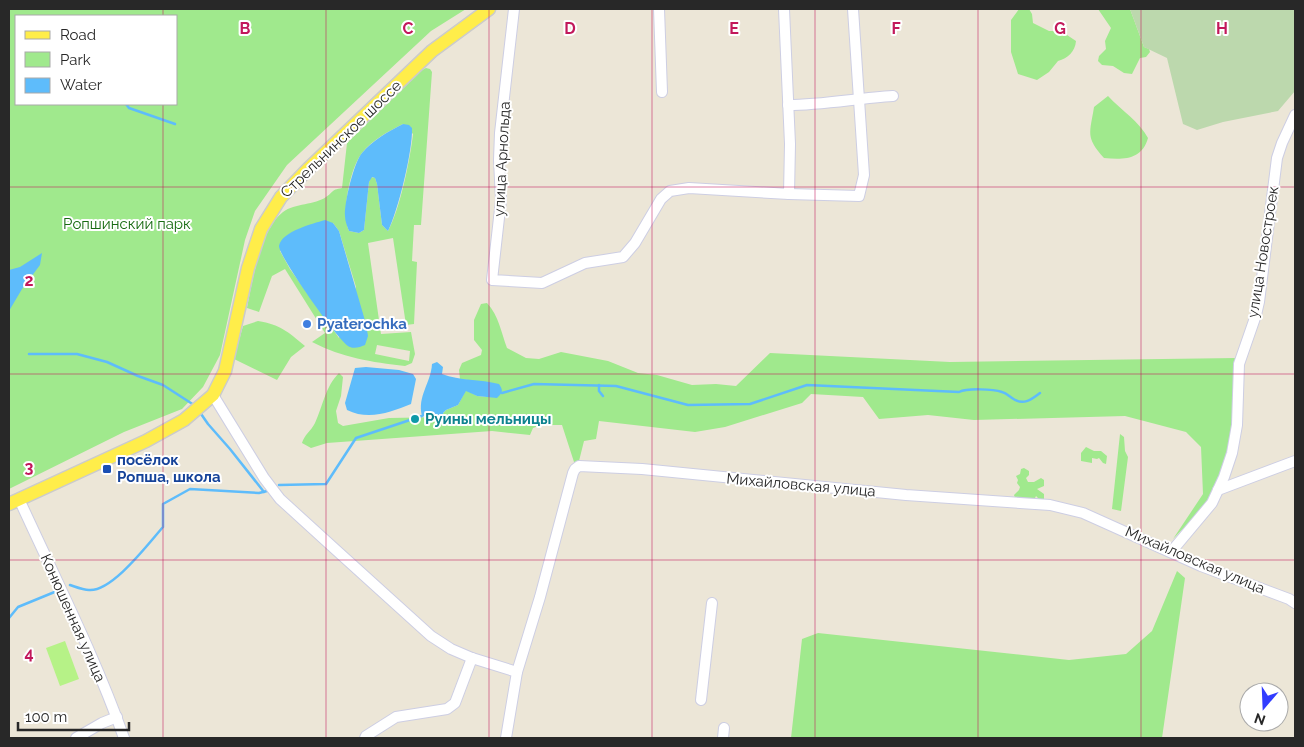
<svg xmlns="http://www.w3.org/2000/svg" width="1304" height="747" viewBox="0 0 1304 747" font-family="Raleway,sans-serif">
	<rect width="100%" height="100%" fill="#ece6d7"/>
	<g fill="#a0e98d" fill-rule="evenodd">
		<path d="M9,9H466L431,31L287,165L255,211L245,240L220,355L203,387L182,409L124,432L9,489ZM16,16H176V104H16Z"/>
		<path d="M1019,9H1029L1032,14L1033,23L1049,31H1061L1076,41C1075,52 1068,58 1058,61L1049,72L1037,80L1018,74L1011,52V20Z"/>
		<path d="M1098,9H1130L1144,47L1149,49L1150,52L1146,57L1140,58L1132,74L1124,73L1113,66L1102,65L1098,61L1099,56L1106,49L1105,41L1111,28Z"/>
		<path d="M426,68L430,69L432,72L421,225H414L412,261L417,262L414,324L406,325L393,238L368,243L381,334L411,332L415,354L412,363L405,366C371,362 343,358 312,342L325,333L285,269L272,276L259,312L247,308C252,282 261,228 283,212C295,203 315,205 326,197C334,192 330,190 342,188L347,143L422,70ZM403,124L413,134C410,160 400,209 388,231L382,225L377,184L375,178L371,177L369,182L364,230L359,233L349,231C341,213 350,168 362,153C372,140 389,131 403,124ZM333,223L339,231L356,287L339,338L290,269L280,251ZM377,345L410,351L409,361L375,354Z"/>
		<path d="M1108,96C1122,111 1139,121 1148,138C1142,160 1123,160 1104,158C1085,137 1090,133 1094,107Z"/>
		<path d="M487,303C499,316 501,332 507,348L526,358L539,359L561,352L608,361L638,373L657,375L692,385L716,384L736,386L770,353L950,362L1236,358L1233,433L1220,478L1203,508L1173,539L1203,494L1201,447L1186,432L1125,416L974,420L928,415L879,419L863,397L811,394L802,403L725,427L695,432L599,421L596,439L584,441L579,461L574,462L562,425H541L533,428L530,435L492,431L327,443L311,448L302,443C304,435 311,431 315,423C323,406 325,387 339,373L343,377L341,396L336,411L338,423L343,426L389,418L444,417L443,413L446,410L458,405L466,390L477,396L488,397L468,380L460,379L459,370L462,363L481,355L482,350L474,340V320L481,304Z"/>
		<path d="M258,321C281,325 287,331 305,346L291,357L277,380L234,359L243,326Z"/>
		<path d="M1120,434L1124,437L1125,451L1128,457L1121,511L1112,509Z"/>
		<path d="M1086,447L1094,451H1101L1107,456L1106,464L1103,463L1099,458L1097,459L1092,458V463L1081,461V453Z"/>
		<path d="M1024,468L1029,471V475L1026,478L1028,482H1034L1041,478L1044,480V486L1037,489L1044,494V499H1039L1036,496L1034,500L1015,498L1014,495L1019,490L1020,487L1017,483L1018,480L1016,476L1020,474L1021,469Z"/>
		<path d="M1177,571L1185,578L1162,738H791L802,639L818,633L1069,660L1126,654L1152,631Z"/>
	</g>
	<path fill="#bcd8ad" d="M1130,9H1295V91L1278,111L1223,122L1197,130L1183,124L1167,58L1144,47Z"/>
	<path fill="#b6f287" d="M65,641L79,679L60,686L46,648Z"/>
	<g fill="#5ebcfb">
		<path d="M403,124L409,125L412,128C413,150 398,211 388,231L382,225L377,184L375,178L372,177L369,182L364,230L359,233L349,231C347,226 345,221 345,216C344,203 354,162 362,153C373,140 389,131 403,124Z"/>
		<path d="M325,220L333,223L339,231L366,324L368,336L365,345C360,347 355,349 350,347C340,344 278,255 279,246C282,231 312,224 325,220Z"/>
		<path d="M42,253L40,265L22,289L9,311V270L20,267Z"/>
		<path d="M437,362L443,367L442,374C460,381 480,379 499,384C504,391 502,393 497,398L477,396L466,391L458,405L446,410L443,413L444,417L431,418L422,416C417,396 431,383 432,364Z"/>
		<path d="M366,367L399,370L413,374L416,379L411,404C391,412 369,421 347,410L345,403L355,368Z"/>
	</g>
	<g fill="none" stroke-linecap="round" stroke-linejoin="round">
		<g stroke="#5ebcfb" stroke-width="2.5">
			<path d="M126,104L129,108L175,124"/>
			<path d="M29,354H77L107,362L138,376L163,385L194,405"/>
			<path d="M599,385V391L603,396"/>
			<path d="M502,393L534,384L616,386L688,405L750,404L807,385L959,392C967,388 993,389 1002,392C1006,393 1009,396 1012,398C1023,406 1031,400 1040,393"/>
			<path d="M199,411L208,424L230,449L264,492"/>
			<path d="M279,485L326,484L356,438L422,416"/>
			<path d="M70,585C76,587 83,590 89,590C112,592 148,544 163,527V504L190,489L259,493L267,491"/>
			<path d="M9,618L18,607L57,591"/>
		</g>
		<g stroke="#cdcee3" stroke-width="12">
			<g id="minor">
				<path d="M514,9L500,133L499,160L501,200L492,280L542,283L585,263L623,257L635,243L661,199L670,191L689,188L789,194L790,144L784,9"/>
				<path d="M659,9L662,92"/>
				<path d="M788,105C823,105 858,98 893,96"/>
				<path d="M789,194L859,196L864,175L853,9"/>
				<path d="M213,395L264,478L280,499L336,550L431,636L451,649L472,658L517,672"/>
				<path d="M1218,490L1295,461"/>
				<path d="M19,499C55,578 95,656 124,738"/>
				<path d="M1171,552L1212,503L1224,477L1232,453L1237,425L1239,364L1256,315L1259,302L1277,158L1282,143L1295,115"/>
				<path d="M701,700L712,603"/>
				<path d="M76,738L102,723L117,717"/>
				<path d="M365,738L366,736L396,717L447,709L455,703L472,658"/>
				<path d="M506,738L517,672L540,597L573,473L575,469L579,466L642,469L906,495L1050,505L1083,513L1201,566L1289,599L1295,603"/>
				<path d="M723,738L724,728"/>
			</g>
		</g>
		<g stroke="#cbcbcb" stroke-width="15">
			<path id="major" d="M9,504L146,441L184,420L213,395L225,371L248,268L261,229L281,197L308,169L432,51L489,9"/>
		</g>
		<use href="#minor" stroke="#fff" stroke-width="10"/>
		<use href="#major" stroke="#ffed4a" stroke-width="12"/>
	</g>
	<path fill="none" stroke="#c2185b" stroke-width="1" stroke-opacity="0.55" d="M163,9V16M326,9V738M489,9V738M652,9V738M815,9V738M978,9V738M1141,9V738M163,104V738M9,187H1295M9,374H1295M9,560H1295"/>
	<circle fill="#3f7fe0" stroke="#fff" stroke-width="2" cx="307" cy="324" r="5"/>
	<circle fill="#0f9aa8" stroke="#fff" stroke-width="2" cx="415" cy="419" r="5"/>
	<rect fill="#1a4fb4" stroke="#fff" stroke-width="2" x="102" y="464" width="10" height="10" rx="2.5"/>
	<g text-anchor="middle" stroke-width="4" stroke-linejoin="round" paint-order="stroke">
		<g font-size="15" fill="#282828" stroke="#fff">
			<text transform="translate(341 139) rotate(-44)" y="5">Стрельнинское шоссе</text>
			<text transform="translate(502 159) rotate(-87)" y="5">улица Арнольда</text>
			<text transform="translate(1263 252) rotate(-81)" y="5">улица Новостроек</text>
			<text transform="translate(801 485) rotate(5)" y="5">Михайловская улица</text>
			<text transform="translate(1195 560) rotate(23)" y="5">Михайловская улица</text>
			<text transform="translate(73 618) rotate(66)" y="5">Конюшенная улица</text>
		</g>
		<g font-size="15" fill="#186b12" stroke="#fff">
			<text x="127" y="229">Ропшинский парк</text>
		</g>
		<g font-size="15" font-weight="bold" fill="#366cbe" stroke="#fff" text-anchor="start">
			<text x="317" y="329">Pyaterochka</text>
		</g>
		<g font-size="15" font-weight="bold" fill="#0d838f" stroke="#fff" text-anchor="start">
			<text x="425" y="424">Руины мельницы</text>
		</g>
		<g font-size="15" font-weight="bold" fill="#164399" stroke="#fff" text-anchor="start">
			<text x="117" y="465">посёлок<tspan x="117" dy="17">Ропша, школа</tspan></text>
		</g>
	</g>
	<g font-size="16" text-anchor="middle" font-weight="bold" fill="#c2185b" stroke="#fff" stroke-width="4" stroke-linejoin="round" paint-order="stroke">
		<text x="245" y="34">B</text>
		<text x="408" y="34">C</text>
		<text x="570" y="34">D</text>
		<text x="734" y="34">E</text>
		<text x="896" y="34">F</text>
		<text x="1060" y="34">G</text>
		<text x="1222" y="34">H</text>
		<text x="29" y="286">2</text>
		<text x="29" y="473">3</text>
		<text x="29" y="659">4</text>
	</g>
	<rect width="1304" height="747" fill="none" stroke="#282828" stroke-width="20"/>
	<rect x="15" y="15" width="162" height="90" fill="#ffffff" stroke="#a9a9a9"/>
	<rect x="25" y="31" width="25" height="8" fill="#ffed4a" stroke="#a9a9a9"/>
	<text x="60" y="40" font-size="15" fill="#282828">Road</text>
	<rect x="25" y="52" width="25" height="15" fill="#a0e98d" stroke="#a9a9a9"/>
	<text x="60" y="65" font-size="15" fill="#282828">Park</text>
	<rect x="25" y="78" width="25" height="15" fill="#5ebcfb" stroke="#a9a9a9"/>
	<text x="60" y="90" font-size="15" fill="#282828">Water</text>
	<g transform="translate(1264 707) rotate(199)"><circle r="24" fill="#ffffff" stroke="#a9a9a9"/>
	<path d="M0-4L9 19L0 12L-9 19Z" fill="#313cff"/>
	<text y="-8" font-size="14" font-weight="bold" text-anchor="middle" fill="#282828">N</text>
	</g>
	<path d="M18 722v8h111v-8" fill="none" stroke="#282828" stroke-width="2.5"/>
	<text x="25" y="722" font-size="15" fill="#282828" stroke="#ffffff" stroke-width="4" paint-order="stroke">100 m</text>
</svg>
